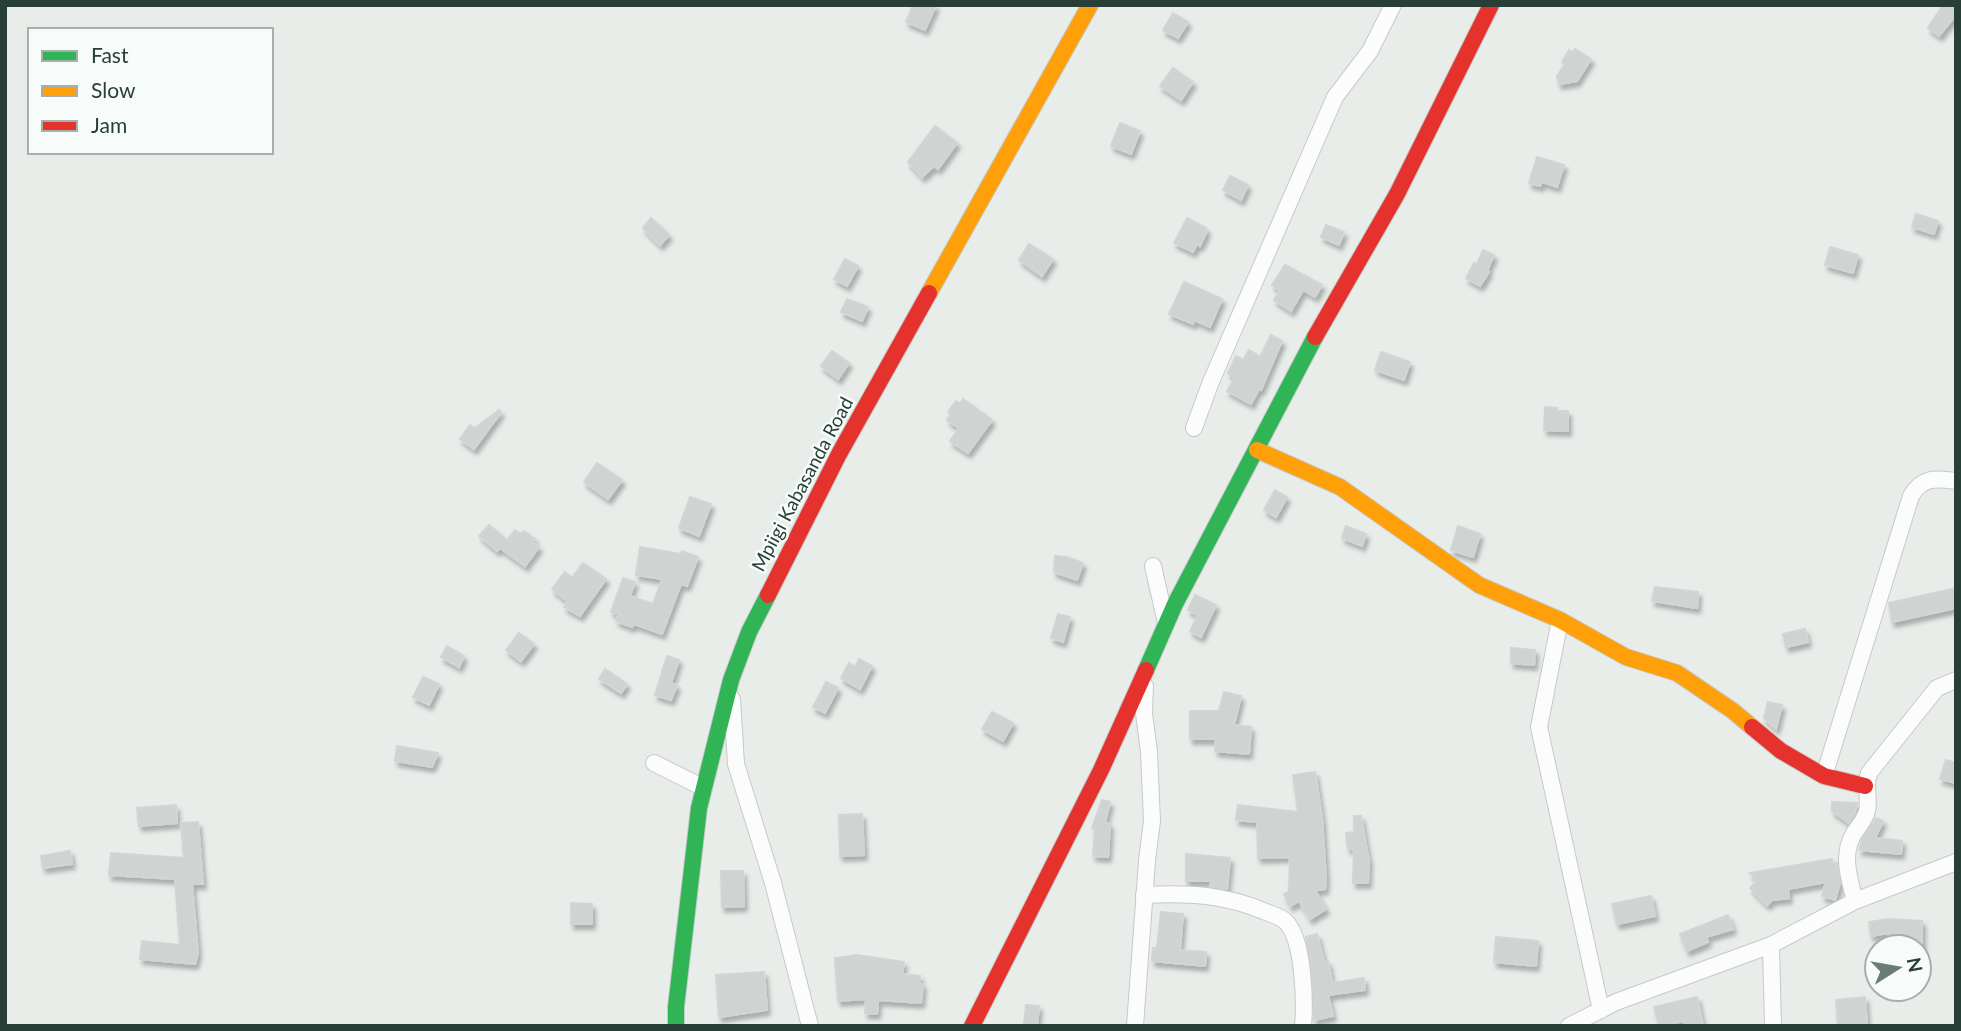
<svg xmlns="http://www.w3.org/2000/svg" width="1961" height="1031" viewBox="0 0 1961 1031" font-family="Lato,sans-serif">
	<defs>
		<filter id="shadow"><feDropShadow dx="3" dy="5" stdDeviation="2" flood-color="#0004"/></filter>
	</defs>
	<rect width="100%" height="100%" fill="#e8edea"/>
	<g fill="#cfd4d2" stroke="#d1d5d3" stroke-width="2" filter="url(#shadow)">
		<path d="M913,5H936L925,30L906,22Z"/>
		<path d="M1943,5H1956V15L1939,36L1928,28Z"/>
		<path d="M1173,13L1188,22L1178,38L1163,30Z"/>
		<path d="M1575,49L1591,59L1577,81L1559,84L1557,76L1565,64L1562,62L1569,50L1573,52Z"/>
		<path d="M1173,68L1193,82L1181,100L1160,86Z"/>
		<path d="M1120,123L1140,131L1131,154L1111,146Z"/>
		<path d="M935,126L957,143L938,169L934,166L922,177L908,162Z"/>
		<path d="M1537,157L1564,165L1557,187L1542,182L1540,186L1529,183Z"/>
		<path d="M1230,176L1248,185L1241,200L1223,190Z"/>
		<path d="M1916,214L1938,221L1934,234L1912,227Z"/>
		<path d="M651,218L669,235L660,245L643,228Z"/>
		<path d="M1187,218L1206,228L1205,230L1207,231L1200,246L1197,244L1193,252L1174,243Z"/>
		<path d="M1326,225L1344,232L1339,245L1321,237Z"/>
		<path d="M1029,244L1053,259L1042,276L1019,260Z"/>
		<path d="M1830,247L1858,255L1853,273L1825,265Z"/>
		<path d="M1483,250L1494,255L1487,271L1489,272L1480,286L1466,278L1474,263L1477,264Z"/>
		<path d="M845,259L858,266L847,286L834,279Z"/>
		<path d="M1285,265L1322,285L1315,297L1303,290L1291,311L1274,300L1280,290L1272,285Z"/>
		<path d="M1184,282L1222,299L1210,327L1194,320L1193,324L1169,314Z"/>
		<path d="M847,299L868,307L862,321L841,312Z"/>
		<path d="M1271,335L1282,341L1261,390L1259,389L1251,404L1227,391L1235,377L1228,373L1236,356L1243,360L1249,350L1260,357Z"/>
		<path d="M832,351L849,363L838,379L821,366Z"/>
		<path d="M1381,352L1410,362L1404,380L1375,370Z"/>
		<path d="M963,399L992,420L968,453L950,441L959,428L947,420L951,414L948,412L956,401L960,404Z"/>
		<path d="M1545,407L1557,408V411H1568V431L1544,430Z"/>
		<path d="M499,410L501,412L474,449L460,439L470,425L475,428Z"/>
		<path d="M597,463L622,480L608,499L584,482Z"/>
		<path d="M1275,490L1287,497L1276,517L1264,510Z"/>
		<path d="M690,497L711,504L699,536L679,528Z"/>
		<path d="M489,525L507,540L515,530L521,534L524,531L535,539L532,542L539,547L525,566L500,548L497,551L479,536Z"/>
		<path d="M1346,526L1366,534L1362,546L1342,538Z"/>
		<path d="M1458,526L1480,534L1473,557L1451,550Z"/>
		<path d="M640,547L681,554L682,551L698,557L687,586L681,584L662,634L634,624L632,627L616,621L619,614L611,612L623,578L635,582L630,596L653,604L662,579L636,575Z"/>
		<path d="M1055,556L1067,557L1083,563L1077,580L1054,572Z"/>
		<path d="M583,563L606,579L580,616L564,607L568,602L552,589L565,572L572,578Z"/>
		<path d="M1655,587L1698,592L1697,608L1652,601Z"/>
		<path d="M1956,588V608L1892,622L1889,603Z"/>
		<path d="M1195,595L1216,605L1201,637L1190,631L1198,615L1188,610Z"/>
		<path d="M1058,614L1070,617L1063,642L1051,638Z"/>
		<path d="M1805,629L1808,642L1786,647L1783,634Z"/>
		<path d="M519,633L534,644L521,661L506,650Z"/>
		<path d="M447,646L464,656L459,667L441,657Z"/>
		<path d="M1511,648L1535,650L1534,665L1511,663Z"/>
		<path d="M667,656L679,660L671,683L677,685L671,700L655,695Z"/>
		<path d="M859,659L872,666L860,689L841,678L849,663L855,667Z"/>
		<path d="M605,669L627,684L621,693L599,679Z"/>
		<path d="M423,677L439,684L429,705L413,697Z"/>
		<path d="M826,682L838,688L825,713L813,707Z"/>
		<path d="M1224,692L1241,696L1234,725L1251,727L1249,754L1215,751L1216,739H1190V711H1219Z"/>
		<path d="M1768,702L1782,705L1776,729L1764,718Z"/>
		<path d="M992,712L1013,723L1003,741L982,729Z"/>
		<path d="M397,746L438,753L432,767L395,761Z"/>
		<path d="M1946,760L1956,763V783L1940,779Z"/>
		<path d="M1315,772L1322,818L1326,878L1325,889L1315,890L1326,909L1310,919L1299,901L1290,906L1284,894L1289,892L1290,857L1258,858L1257,822L1236,820L1238,805L1298,812L1293,775Z"/>
		<path d="M1102,800L1110,802L1105,823L1110,824L1108,857L1093,856L1095,828H1092Z"/>
		<path d="M1832,802L1857,803L1855,813L1849,823L1832,811Z"/>
		<path d="M176,805L177,823L139,826L137,808Z"/>
		<path d="M862,814L864,855L840,856L839,815Z"/>
		<path d="M1354,816H1361L1369,862L1368,883H1353L1354,849H1348L1346,833L1354,832Z"/>
		<path d="M1876,818L1883,821L1875,838L1902,841L1901,854L1859,850L1862,840Z"/>
		<path d="M198,822L203,884H192L198,953L195,964L140,959L142,941L180,945L175,879L109,875L111,853L184,858L181,823Z"/>
		<path d="M70,851L72,864L43,868L41,856Z"/>
		<path d="M1186,854L1230,858L1227,889L1210,886L1211,881H1186Z"/>
		<path d="M1832,859V864L1837,863L1840,883L1835,900L1822,896L1826,882L1788,889L1789,898L1772,900L1767,905L1750,888L1757,881L1750,873Z"/>
		<path d="M721,871H743L744,906L722,907Z"/>
		<path d="M1651,896L1655,916L1617,924L1612,904Z"/>
		<path d="M571,903L592,904V924H571Z"/>
		<path d="M1161,912L1183,914L1180,950L1206,952L1205,966L1152,961L1153,948H1157Z"/>
		<path d="M1728,915L1733,929L1706,937L1708,942L1687,951L1680,934Z"/>
		<path d="M1888,919L1922,921V947H1890L1888,933L1871,936L1869,922Z"/>
		<path d="M1317,934L1324,962L1328,961L1332,983L1364,978L1365,990L1328,995L1333,1016L1314,1020L1312,970L1306,937Z"/>
		<path d="M1496,937L1538,941L1536,966L1494,962Z"/>
		<path d="M857,955L904,962L902,974L920,976L919,984H923L921,1003L878,1000L877,1014L865,1013L866,999L838,1001L835,958Z"/>
		<path d="M764,972L767,1010L719,1017L716,975Z"/>
		<path d="M1697,997L1703,1026H1685L1684,1021L1659,1026L1654,1007Z"/>
		<path d="M1865,997L1867,1026H1838L1836,1000Z"/>
		<path d="M1026,1005L1039,1006L1037,1026L1024,1025Z"/>
	</g>
	<g fill="none" stroke-linecap="round" stroke-linejoin="round">
		<g stroke="#c5cac7" stroke-width="18">
			<g id="street">
				<path d="M1194,428L1210,384L1335,97L1370,51L1393,5"/>
				<path d="M1153,566L1166,623"/>
				<path d="M1560,620L1539,727L1601,1010"/>
				<path d="M732,699L736,764L773,883L810,1026"/>
				<path d="M654,763L704,788"/>
				<path d="M1824,776L1911,496C1922,477 1935,478 1956,481"/>
				<path d="M1144,895C1189,893 1224,894 1266,912C1271,914 1281,917 1285,921C1304,938 1305,1002 1303,1026"/>
				<path d="M1855,901C1850,881 1841,856 1853,835C1858,826 1864,822 1867,811C1870,799 1864,788 1869,773L1937,688L1956,680"/>
				<path d="M1771,945L1773,1026"/>
				<path d="M1135,1026L1147,861L1152,821L1149,752L1144,713L1145,686"/>
				<path d="M1569,1026L1616,1002L1771,945L1855,901L1956,862"/>
			</g>
		</g>
		<g stroke="#c4cac7" stroke-width="18">
			<g id="fast">
				<path d="M1146,670L1175,604L1315,337"/>
				<path d="M676,1026V1007L699,808L731,680L749,632L768,595"/>
			</g>
		</g>
		<g stroke="#c4cac7" stroke-width="18">
			<g id="slow">
				<path d="M929,293L1090,5"/>
				<path d="M1257,450L1340,487L1479,585L1560,620L1626,657L1677,673L1733,711L1752,727"/>
			</g>
		</g>
		<g stroke="#c4cac7" stroke-width="18">
			<g id="jam">
				<path d="M1315,337L1397,194L1491,5"/>
				<path d="M768,595L839,454L929,293"/>
				<path d="M1752,727L1781,751L1824,776L1865,786"/>
				<path d="M972,1026L1101,770L1146,670"/>
			</g>
		</g>
		<use href="#street" stroke="#fcfcfc" stroke-width="16"/>
		<use href="#fast" stroke="#30b455" stroke-width="16"/>
		<use href="#slow" stroke="#ff9f0a" stroke-width="16"/>
		<use href="#jam" stroke="#e5322d" stroke-width="16"/>
	</g>
	<g text-anchor="middle" stroke-width="5" stroke-linejoin="round" paint-order="stroke">
		<g font-size="19" fill="#273f36" stroke="#f7fbf9">
			<text transform="translate(802 484) rotate(-62)" y="7">Mpiigi Kabasanda Road</text>
		</g>
	</g>
	<rect width="1961" height="1031" fill="none" stroke="#273f36" stroke-width="14"/>
	<rect x="28" y="28" width="245" height="126" fill="#f7fbf9" stroke="#a4b0ab" stroke-width="2"/>
	<rect x="42" y="51" width="35" height="10" fill="#30b455" stroke="#a4b0ab" stroke-width="2"/>
	<text x="91" y="63" font-size="21" fill="#273f36">Fast</text>
	<rect x="42" y="86" width="35" height="10" fill="#ff9f0a" stroke="#a4b0ab" stroke-width="2"/>
	<text x="91" y="98" font-size="21" fill="#273f36">Slow</text>
	<rect x="42" y="121" width="35" height="10" fill="#e5322d" stroke="#a4b0ab" stroke-width="2"/>
	<text x="91" y="133" font-size="21" fill="#273f36">Jam</text>
	<g transform="translate(1898 968) rotate(79)"><circle r="33" fill="#f7fbf9" stroke="#a4b0ab" stroke-width="2"/>
	<path d="M0-5L12 26L0 18L-12 26Z" fill="#6b7c75"/>
	<text y="-10" font-size="19" font-weight="bold" text-anchor="middle" fill="#273f36">N</text>
	</g>
</svg>
